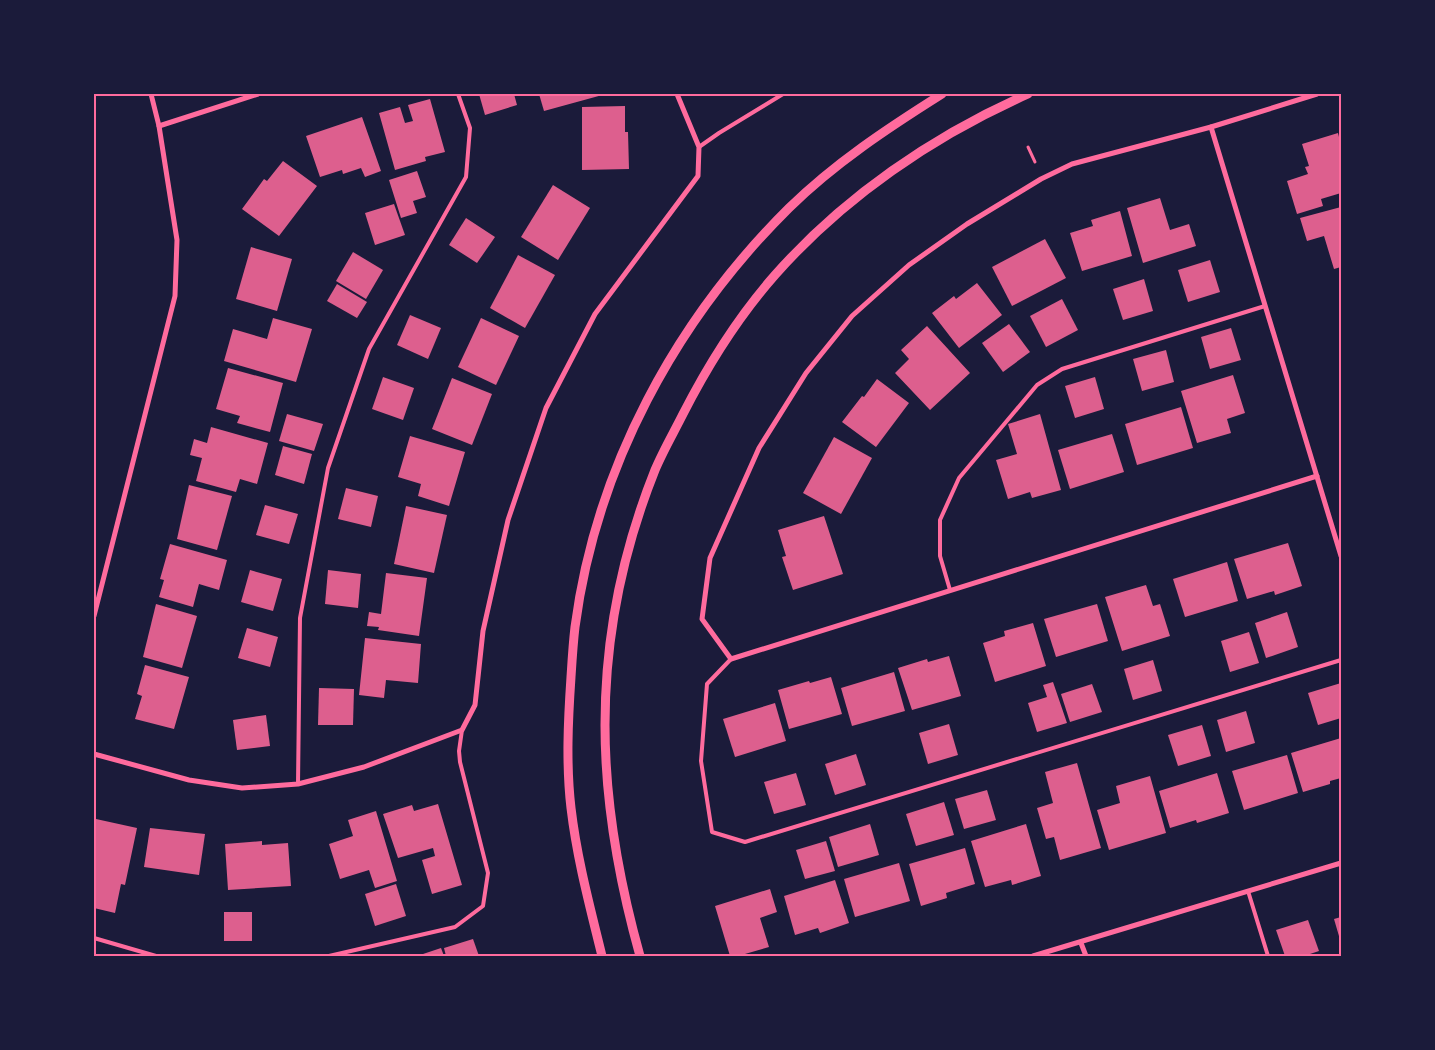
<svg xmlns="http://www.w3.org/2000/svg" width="1435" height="1050" viewBox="0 0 1435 1050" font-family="'Noto Serif',serif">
	<rect width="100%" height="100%" fill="#1b1b3a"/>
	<g fill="#dd5f8e">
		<path d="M479,94H514L517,105L485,115Z"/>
		<path d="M539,94H606L544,111Z"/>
		<path d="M430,99L445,152L425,157L426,161L395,170L379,113L400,107L405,123L413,121L408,105Z"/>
		<path d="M625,106V132H628L629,169L582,170V107Z"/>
		<path d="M362,117L381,171L365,177L361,168L343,174L342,170L320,177L306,136Z"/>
		<path d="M1338,133L1341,145V193L1321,199L1323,206L1297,214L1287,181L1308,174L1305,167L1309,166L1302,144Z"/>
		<path d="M283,161L317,186L279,236L242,209L264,179L267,181Z"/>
		<path d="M417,171L426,197L413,201L417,213L401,218L389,180Z"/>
		<path d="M553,185L590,208L558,260L521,237Z"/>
		<path d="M1160,198L1170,230L1189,224L1196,246L1143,263L1127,208Z"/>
		<path d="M394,204L405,235L375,245L365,213Z"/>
		<path d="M1341,207V267L1334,269L1324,236L1307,241L1300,218Z"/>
		<path d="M1120,211L1132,256L1082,271L1070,233L1093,226L1091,220Z"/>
		<path d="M466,218L495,237L477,263L449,245Z"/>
		<path d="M1045,239L1066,278L1012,306L992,267Z"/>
		<path d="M251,247L292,259L277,311L236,299Z"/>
		<path d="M353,252L383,270L366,299L336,281Z"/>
		<path d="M518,255L555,275L525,328L490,308Z"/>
		<path d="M1210,260L1220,292L1188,302L1178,270Z"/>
		<path d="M1144,279L1153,311L1123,320L1113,289Z"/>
		<path d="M977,283L1002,315L959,348L932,313L954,296L956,299Z"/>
		<path d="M337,284L367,302L357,318L327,301Z"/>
		<path d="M1062,299L1078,330L1046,347L1030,316Z"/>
		<path d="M410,315L441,328L428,359L397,345Z"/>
		<path d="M273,318L312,329L296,382L224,361L233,329L267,339Z"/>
		<path d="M481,318L519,336L496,385L458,367Z"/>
		<path d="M1009,324L1030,352L1003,372L982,343Z"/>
		<path d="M927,326L970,373L930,410L895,373L909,359L901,350Z"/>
		<path d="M1231,328L1241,360L1210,369L1201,337Z"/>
		<path d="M1166,350L1174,382L1142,391L1133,359Z"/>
		<path d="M228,368L283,383L270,432L237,423L240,416L216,409Z"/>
		<path d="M1233,375L1245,413L1227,419L1231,433L1197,443L1181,391Z"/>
		<path d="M383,377L414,388L403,420L372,409Z"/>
		<path d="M1095,377L1104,409L1075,418L1065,386Z"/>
		<path d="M452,378L492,394L472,445L432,429Z"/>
		<path d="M877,379L909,403L876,447L842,422L862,396L864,397Z"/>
		<path d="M1181,407L1193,448L1137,465L1125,424Z"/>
		<path d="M287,414L323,424L314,451L279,441Z"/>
		<path d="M1040,414L1061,490L1032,498L1030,492L1008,499L996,460L1017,454L1008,424Z"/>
		<path d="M211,427L268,443L257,484L240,479L236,492L196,481L202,458L190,455L194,439L207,443Z"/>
		<path d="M1112,434L1124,472L1070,489L1058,450Z"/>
		<path d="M410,436L465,452L449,506L418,496L421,484L398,477Z"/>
		<path d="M834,437L872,458L841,514L803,493Z"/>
		<path d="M283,446L312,454L304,484L275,475Z"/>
		<path d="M189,485L232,496L217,550L177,539Z"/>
		<path d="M346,488L378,496L371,527L338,519Z"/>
		<path d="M265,505L298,514L289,544L256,535Z"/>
		<path d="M406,506L447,515L434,573L394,564Z"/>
		<path d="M824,516L843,574L793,590L782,557L786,556L778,530Z"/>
		<path d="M1288,543L1302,586L1275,595L1274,591L1247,599L1234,559Z"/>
		<path d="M170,544L227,560L219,590L199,584L193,607L159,597L164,580L160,579Z"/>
		<path d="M1227,562L1238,601L1185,617L1173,579Z"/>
		<path d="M250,570L282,579L273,611L241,602Z"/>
		<path d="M328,570L361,574L358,608L325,604Z"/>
		<path d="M386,573L427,578L419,636L378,630L379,627L367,626L369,612L381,614Z"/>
		<path d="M1146,585L1153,606L1160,604L1170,636L1122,651L1105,597Z"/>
		<path d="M156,604L197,616L182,668L143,657Z"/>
		<path d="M1097,604L1108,641L1056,657L1044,619Z"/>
		<path d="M1287,612L1298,647L1266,658L1255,623Z"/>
		<path d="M1033,623L1046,666L995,682L983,643L1005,636L1004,631Z"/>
		<path d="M247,628L278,637L270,667L238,658Z"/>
		<path d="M1249,632L1259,663L1230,672L1221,641Z"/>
		<path d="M365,638L421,644L418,683L386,680L384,698L359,695Z"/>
		<path d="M949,656L961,696L912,710L898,668L927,659L928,662Z"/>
		<path d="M1153,660L1162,691L1133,700L1124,669Z"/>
		<path d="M145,665L189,677L174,729L135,719L142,696L137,694Z"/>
		<path d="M894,672L905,711L852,726L841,688Z"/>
		<path d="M831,677L842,714L789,729L778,690L809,681L810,683Z"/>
		<path d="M1053,682L1067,723L1037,732L1028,703L1047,697L1043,685Z"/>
		<path d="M1341,683V718L1318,725L1308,693Z"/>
		<path d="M1092,684L1102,712L1070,722L1061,694Z"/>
		<path d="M319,688L354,689L353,725H318Z"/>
		<path d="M775,703L786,741L735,757L723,719Z"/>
		<path d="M1246,711L1255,743L1226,752L1217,720Z"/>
		<path d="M266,715L270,746L237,750L233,720Z"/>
		<path d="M949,724L958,755L928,764L919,733Z"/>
		<path d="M1202,725L1211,756L1178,766L1168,735Z"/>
		<path d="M1341,738V778L1330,781V784L1303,792L1291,753Z"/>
		<path d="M856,754L866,785L835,795L825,764Z"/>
		<path d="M1287,755L1298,793L1244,810L1232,771Z"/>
		<path d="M1077,763L1101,848L1060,860L1054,837L1046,839L1037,808L1053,803L1045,772Z"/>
		<path d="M796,773L806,805L774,814L764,782Z"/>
		<path d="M1217,773L1229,813L1197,823L1196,820L1170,828L1159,791Z"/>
		<path d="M1150,776L1166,833L1109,850L1097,810L1120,803L1116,786Z"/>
		<path d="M987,790L996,820L964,829L955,799Z"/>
		<path d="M944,802L954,835L916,846L906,814Z"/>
		<path d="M438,804L462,885L432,894L422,860L435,856L433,848L398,858L383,814L412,805L414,811Z"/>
		<path d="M376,811L397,881L375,888L369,870L340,879L329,844L353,836L348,820Z"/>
		<path d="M96,819L137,828L125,885L121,884L115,913L94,908V828Z"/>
		<path d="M870,824L879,855L838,867L829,837Z"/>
		<path d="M1026,824L1041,876L1012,885L1011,880L985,887L971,841Z"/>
		<path d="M150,828L205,834L199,875L144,867Z"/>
		<path d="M262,841V845L288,843L291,886L228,890L225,844Z"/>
		<path d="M826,841L835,871L805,879L796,850Z"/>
		<path d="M965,848L975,884L946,893L947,898L921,906L909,864Z"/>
		<path d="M899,863L910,901L855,917L844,879Z"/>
		<path d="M835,880L849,923L820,933L818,928L795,935L784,896Z"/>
		<path d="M396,884L406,916L375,926L365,894Z"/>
		<path d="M770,889L777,912L760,918L769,947L738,956H730L715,906Z"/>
		<rect x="224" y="912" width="28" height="29"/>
		<path d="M1341,917V943L1334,919Z"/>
		<path d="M1308,920L1319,951L1304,956H1285L1276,930Z"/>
		<path d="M473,939L479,956H446L444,948Z"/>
		<path d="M441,948L444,956H417Z"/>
	</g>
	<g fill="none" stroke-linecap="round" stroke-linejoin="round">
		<path stroke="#ff6b9d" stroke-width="3" d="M1028,147L1035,162"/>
		<g stroke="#ff6b9d" stroke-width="4">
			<path d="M699,147L719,133L783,94"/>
			<path d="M950,590L940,556V520L959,478L1037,385L1062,369L1265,306"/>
			<path d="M731,659L707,684L701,761L712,832L745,842L1341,660"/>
			<path d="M298,784L300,618L328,468L369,349L466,177L470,128L458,94"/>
			<path d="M1248,891L1268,956"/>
			<path d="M94,938L156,956"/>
			<path d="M329,956L455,927L483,906L488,873L460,762L459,751L462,730"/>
		</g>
		<g stroke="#ff6b9d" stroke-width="5">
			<path d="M159,126L258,94"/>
			<path d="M1211,127L1341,556"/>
			<path d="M1317,476L731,659L702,619L710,558L759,448L806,373L852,316L909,265L967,224L1041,179L1072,164L1211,127L1317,94"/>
			<path d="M94,616L175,296L177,240L159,126L151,94"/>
			<path d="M94,754L189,780L242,788L298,784L364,767L462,730L475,705L483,631L508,520L546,408L595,314L698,176L699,147L677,94"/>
			<path d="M1081,943L1086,956"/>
			<path d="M1033,956L1341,863"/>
		</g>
		<g stroke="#ff6b9d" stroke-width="9">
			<path d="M602,956C590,907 577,859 571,808C566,765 568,721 571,677C572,661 573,644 575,627C596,468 675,321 789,208C835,163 888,128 942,94"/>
			<path d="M640,956C619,881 605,803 605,725C605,638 623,550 655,470C663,451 674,432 683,414C708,365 738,317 775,275C844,197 933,136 1028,94"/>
		</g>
	</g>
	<rect width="1435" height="1050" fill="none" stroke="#1b1b3a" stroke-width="190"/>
	<rect x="95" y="95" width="1245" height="860" fill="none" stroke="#ff6b9d" stroke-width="2"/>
</svg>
